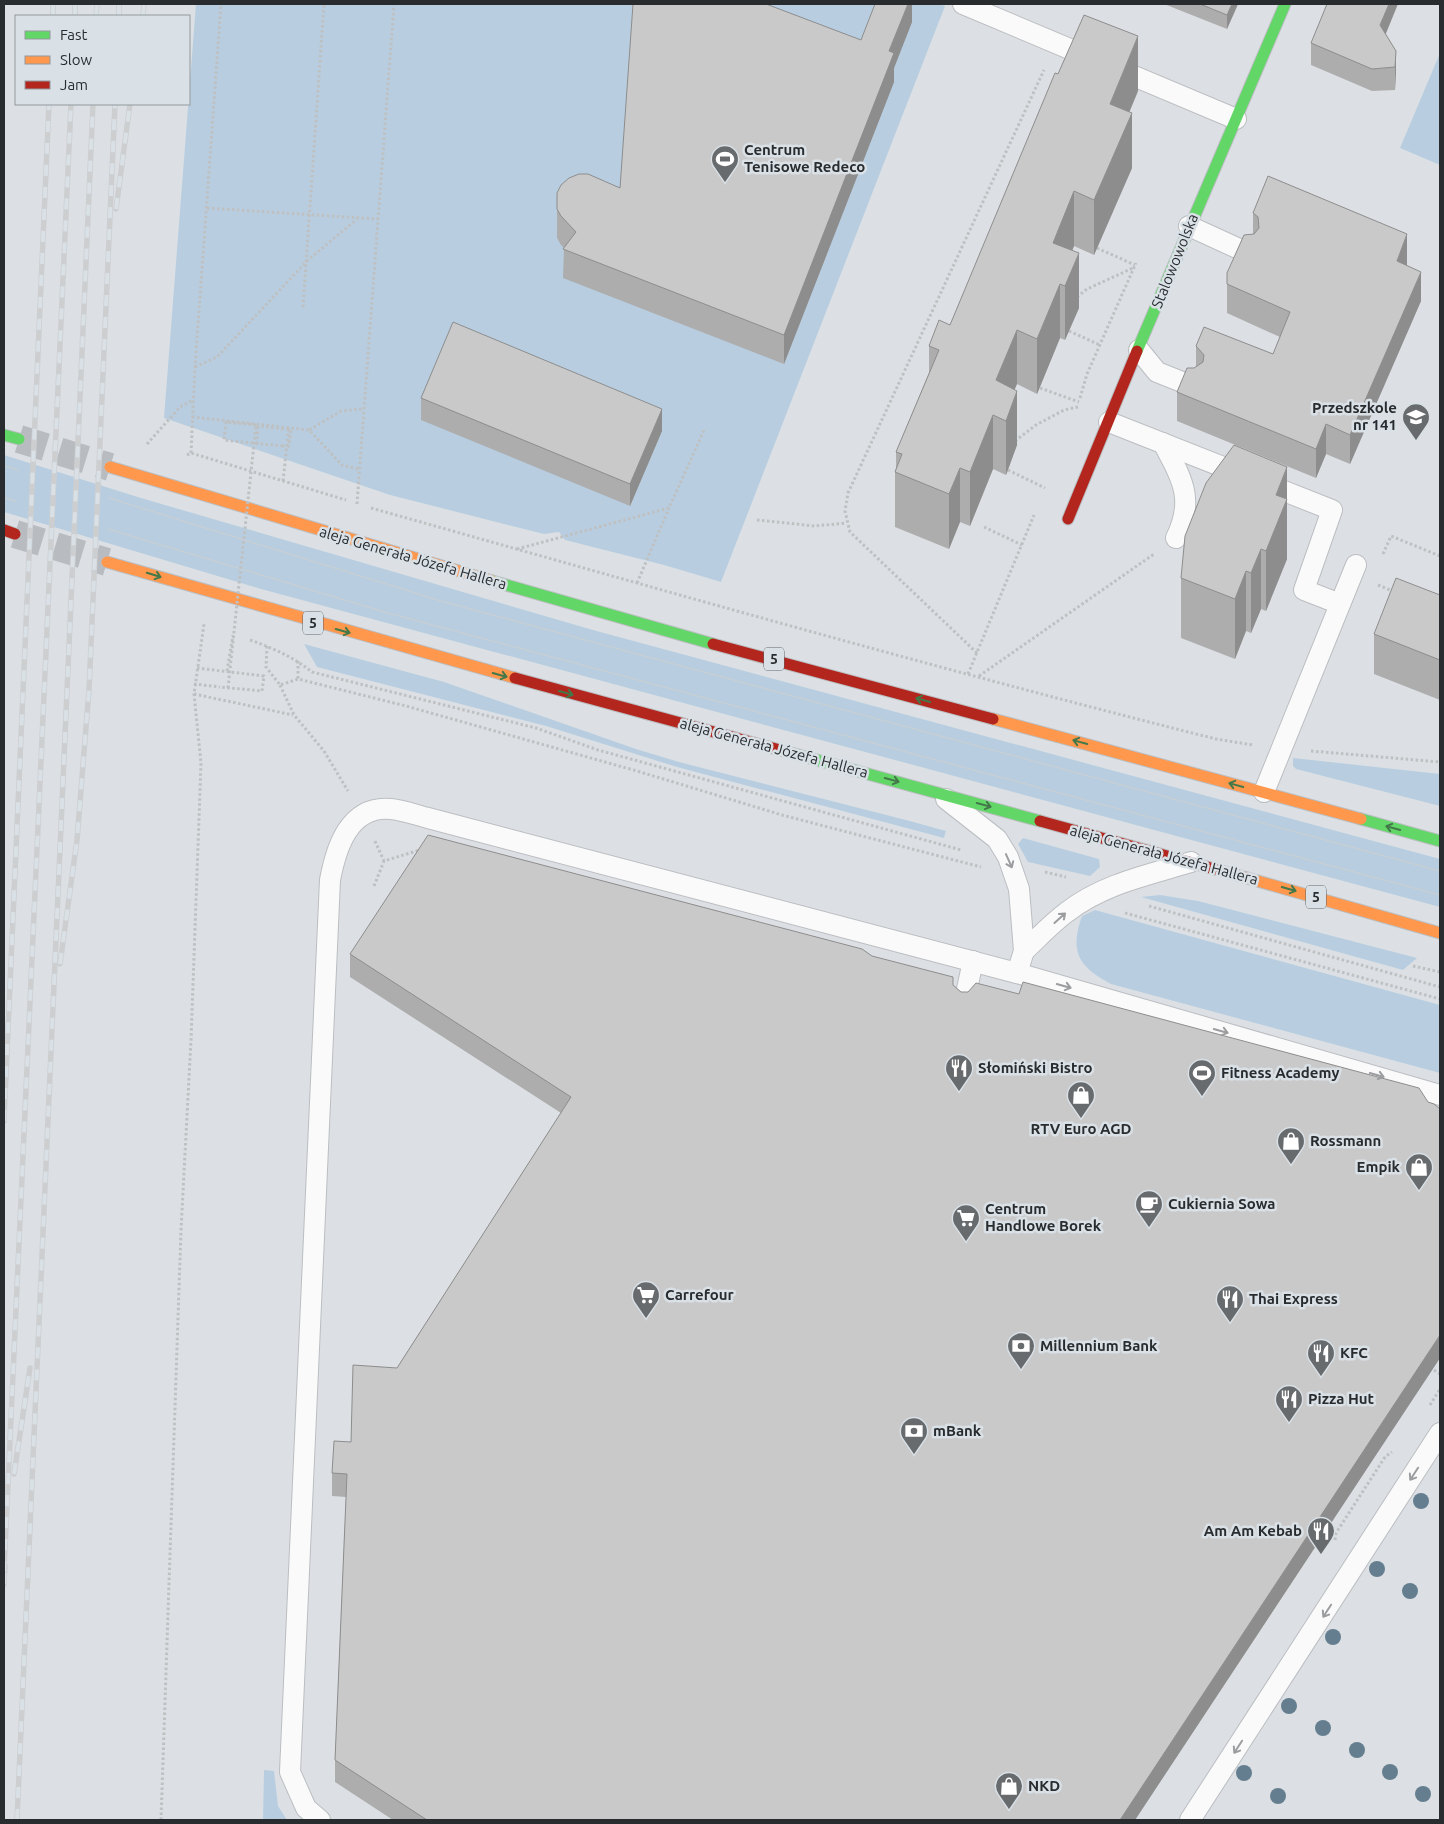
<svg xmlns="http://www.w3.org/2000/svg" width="1444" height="1824" viewBox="0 0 1444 1824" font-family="Ubuntu,sans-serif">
	<rect width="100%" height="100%" fill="#dce0e4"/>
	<g fill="#b8cee0">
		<path d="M196,4H939L945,6L721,582L664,565L565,540L559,532L544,534L390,495L164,418Z"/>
		<path d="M1440,53V165L1400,148Z"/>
		<path d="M4,455L141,498L593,630L1440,859V907L261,589L4,512Z"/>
		<path d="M304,644L444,682L636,749L679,762L906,820L946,831L944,838L677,767L546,726L317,667Z"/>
		<path d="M1293,758L1440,774V806L1296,769L1293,766Z"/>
		<path d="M1023,838L1099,859L1100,867L1090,876L1028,862L1018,844Z"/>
		<path d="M1160,895L1198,901L1417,958L1403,970L1141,897Z"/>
		<path d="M1095,910L1440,1005V1073L1111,984C1079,967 1069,952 1082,916Z"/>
		<path d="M264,1770L274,1771L278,1806L287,1820H263Z"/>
	</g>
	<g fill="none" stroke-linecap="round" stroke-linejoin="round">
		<g stroke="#b8bcc0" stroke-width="28" stroke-dasharray="28 14" stroke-linecap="butt">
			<path d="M19,439L110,467"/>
			<path d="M15,534L107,562"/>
		</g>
		<g stroke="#bbbec1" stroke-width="22">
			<g id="lane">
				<path d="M963,4L1236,119"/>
				<path d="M1189,226L1248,253"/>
				<path d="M1139,350L1157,372L1192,386"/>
				<path d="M1109,422L1332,510L1304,590L1340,604"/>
				<path d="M1163,443C1182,479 1195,499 1176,538"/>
				<path d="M1264,792L1356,565"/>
				<path d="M946,799L997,839L1008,857L1019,889L1024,951L1017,973"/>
				<path d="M1024,951C1038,938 1052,923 1067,912C1103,884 1148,875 1191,862"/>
				<path d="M964,1003L973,961"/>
				<path d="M320,1820L306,1808L290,1772L330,880C336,848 349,805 391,809C403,810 416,815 428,818L1017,973L1440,1095"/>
				<path d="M1190,1820L1440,1433"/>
			</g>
		</g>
		<g stroke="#bbbec1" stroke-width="13">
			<g id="fast">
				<path d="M1137,351L1285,4"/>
				<path d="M4,435L19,439"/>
				<path d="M492,581L713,644"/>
				<path d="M791,753L1040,821"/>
				<path d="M1361,819L1440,841"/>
			</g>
		</g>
		<g stroke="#bbbec1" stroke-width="13">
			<g id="slow">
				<path d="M110,467L492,581"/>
				<path d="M107,562L515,678"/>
				<path d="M993,719L1361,819"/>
				<path d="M1247,878L1440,933"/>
			</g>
		</g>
		<g stroke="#bbbec1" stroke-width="13">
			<g id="jam">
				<path d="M1068,519L1137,351"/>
				<path d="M4,530L15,534"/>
				<path d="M713,644L993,719"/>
				<path d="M515,678L791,753"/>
				<path d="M1040,821L1247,878"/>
			</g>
		</g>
		<g stroke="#bec0c2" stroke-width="3" stroke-dasharray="2.5 2.5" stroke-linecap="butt">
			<path d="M207,208L377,219"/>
			<path d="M1097,248L1135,265"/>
			<path d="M1077,297L1087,289L1133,268"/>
			<path d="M303,307L324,4"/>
			<path d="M1069,331L1100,345"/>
			<path d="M195,367L217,357L307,261L357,219"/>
			<path d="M1040,388L1079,402"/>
			<path d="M1080,398L1087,374L1136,263"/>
			<path d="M192,417L309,430"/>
			<path d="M256,425L226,422L224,440L282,446"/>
			<path d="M266,427L284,429"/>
			<path d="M1015,441L1036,425L1064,410L1078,407"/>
			<path d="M147,444L180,407L193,400"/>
			<path d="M257,444L258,424"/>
			<path d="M191,453L195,367L221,4"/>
			<path d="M187,455L191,453L346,500"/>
			<path d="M358,469L342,465L309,430L341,411L363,409"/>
			<path d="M1008,470L1045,488"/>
			<path d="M283,481L289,427"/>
			<path d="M357,504L394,4"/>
			<path d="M371,508C652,587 933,668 1216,739L1253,745"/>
			<path d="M757,520L815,526L846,523"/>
			<path d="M984,527L1022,545"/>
			<path d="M517,549L669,508L705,428"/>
			<path d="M1383,554L1391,536L1440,556"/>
			<path d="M637,583L669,508"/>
			<path d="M1378,585L1395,592"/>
			<path d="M250,640C273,648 293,657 312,672L536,728L598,750L961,850"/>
			<path d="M267,646L266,667L280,685L298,679L406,706L637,771L782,815L981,867"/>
			<path d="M977,653L850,532L845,511L848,493L1044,70"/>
			<path d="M298,661V679"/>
			<path d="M197,668L264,676L262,691L220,687"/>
			<path d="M227,671L233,635"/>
			<path d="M968,674L1034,515"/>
			<path d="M979,676L1154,554"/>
			<path d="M280,685L294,715L324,751L348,791"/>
			<path d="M194,694L293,715"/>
			<path d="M1311,751L1440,762"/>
			<path d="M375,841L384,861"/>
			<path d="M1045,872L1066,877"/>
			<path d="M374,886L384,861L423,849"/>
			<path d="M1149,906L1440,987"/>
			<path d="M1125,913L1440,999"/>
			<path d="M1413,966L1440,972"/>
			<path d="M1434,1370L1440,1374"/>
			<path d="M1430,1405L1440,1389"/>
			<path d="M1335,1540L1336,1533L1385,1457L1392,1452"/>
			<path d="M161,1820L181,1230L191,1040L201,763L194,694L204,624"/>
		</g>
		<use href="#lane" stroke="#fafafb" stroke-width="20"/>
		<use href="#fast" stroke="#63d668" stroke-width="11"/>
		<use href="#slow" stroke="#ff974d" stroke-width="11"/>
		<use href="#jam" stroke="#b3261e" stroke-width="11"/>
		<g stroke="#cdced0" stroke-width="1">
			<path d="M4,466L18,470"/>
			<path d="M4,498L16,501"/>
			<path d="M109,498L441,601L1440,871"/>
			<path d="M108,529L388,613L1440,895"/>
		</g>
		<g stroke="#cdced0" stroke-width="5.5">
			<g id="rail">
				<path d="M53,16V4"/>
				<path d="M75,16V4"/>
				<path d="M96,16L97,4"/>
				<path d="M119,16V4"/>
				<path d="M143,16L144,4"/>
				<path d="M116,209L130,104"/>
				<path d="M60,964L77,840L89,690L115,104"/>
				<path d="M4,1121L49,104"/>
				<path d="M14,1474L30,1368"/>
				<path d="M4,1572L71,104"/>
				<path d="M4,1584L5,1566"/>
				<path d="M17,1820L93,104"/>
			</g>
		</g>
		<use href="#rail" stroke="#d9e1e7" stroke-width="4" stroke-dasharray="11" stroke-linecap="butt"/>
		<g stroke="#bec0c2" stroke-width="3" stroke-dasharray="2.5 2.5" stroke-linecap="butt">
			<path d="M282,446H289L291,430L284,429"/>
			<path d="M194,684L220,687"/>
			<path d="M228,688L256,425L266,427"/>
		</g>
	</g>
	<g fill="#647e8f">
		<circle cx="1421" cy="1501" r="8"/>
		<circle cx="1377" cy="1569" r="8"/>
		<circle cx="1410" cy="1591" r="8"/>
		<circle cx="1333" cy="1637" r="8"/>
		<circle cx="1289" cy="1706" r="8"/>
		<circle cx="1323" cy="1728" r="8"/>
		<circle cx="1357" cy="1750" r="8"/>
		<circle cx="1390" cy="1772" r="8"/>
		<circle cx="1244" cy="1773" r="8"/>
		<circle cx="1423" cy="1794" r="8"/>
		<circle cx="1278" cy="1796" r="8"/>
	</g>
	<g fill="#adadae">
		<path d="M912,4V22L894,68V82L784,364L563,278L564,248L561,245L557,238V193L620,188L861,40Z"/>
		<path d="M1164,4H1238L1227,29Z"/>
		<path d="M1385,34L1396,51L1395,90L1372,91L1311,65V43Z"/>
		<path d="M1138,91L1129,112L1132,168L1094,255L1074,246L1072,251L1079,308L1065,340L1060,338L1037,394L1017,384L1014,390L1017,445L1006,475L993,469L970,526L960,522L949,549L895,527V472L896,468V452L929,373V346L950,325Z"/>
		<path d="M1253,213L1407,264V265L1421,301L1350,464L1326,454L1316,478L1177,421V392L1196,367V346L1273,354L1280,337L1227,313V273L1253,234Z"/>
		<path d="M421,398L662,431L630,506L421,420Z"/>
		<path d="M1287,528V559L1266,611L1261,609L1251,633L1246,631L1235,659L1181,638V578L1287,527Z"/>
		<path d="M1440,595V700L1374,674V634Z"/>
		<path d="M350,954L872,956L953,985L961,992L1440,1358L1135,1820H393L335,1782V1760L346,1497L332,1496V1473L351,1442L397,1368L561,1113L350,977Z"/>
	</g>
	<g fill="#8d8d8d">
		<path d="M908,4H912V22L894,68V82L784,364V335L889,51Z"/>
		<path d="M1232,4H1238L1227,29V15Z"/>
		<path d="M1389,4H1398L1380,48V25Z"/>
		<path d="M1138,36V91L1110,159V104Z"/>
		<path d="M1396,51V73L1395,90V67Z"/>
		<path d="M1132,113V168L1094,255V200Z"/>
		<path d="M1074,191V246L1053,297V243Z"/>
		<path d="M1407,234V264L1397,290V261Z"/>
		<path d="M1079,253V308L1065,340V286Z"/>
		<path d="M1421,272V301L1350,464V435Z"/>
		<path d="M1060,284V338L1037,394V339Z"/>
		<path d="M1017,330V384L1002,419L996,380Z"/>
		<path d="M1017,391V445L1006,475V421Z"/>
		<path d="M662,409V431L630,506V484Z"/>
		<path d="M993,415V469L970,526V472Z"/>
		<path d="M1326,424V454L1316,478V449Z"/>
		<path d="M1287,467V559L1266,611V551L1276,495Z"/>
		<path d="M960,468V522L949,549V494Z"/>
		<path d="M1261,549V609L1251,633V573Z"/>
		<path d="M1246,571V631L1235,659V599Z"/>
		<path d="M1440,1335V1358L1135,1820H1120Z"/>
	</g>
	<g fill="#c9c9ca" stroke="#8d8d8d">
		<path d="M633,4H766L861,40L875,4H908L889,51L894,53L784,335L563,249L576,232L561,216L557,209V193L561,185L569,178L579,174H588L620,188Z"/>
		<path d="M1200,4H1232L1227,15Z"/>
		<path d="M1327,4H1389L1380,25L1396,51L1395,67L1372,69L1311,43Z"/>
		<path d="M1084,15L1138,36L1110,104L1132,113L1094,200L1074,191L1053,243L1079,253L1065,286L1060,284L1037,339L1017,330L996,380L1017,391L1006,421L993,415L970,472L960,468L949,494L895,472L902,454L896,452L939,350L929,346L939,320L950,325L1055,73L1058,74Z"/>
		<path d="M1268,176L1407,234L1397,261L1421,272L1350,435L1326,424L1316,449L1177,392L1187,368H1194L1203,362L1204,355L1196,346L1204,327L1273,354L1290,312L1227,284V273L1244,235L1254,234L1259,228L1258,217L1253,213Z"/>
		<path d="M453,322L662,409L630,484L421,398Z"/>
		<path d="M1234,445L1287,467L1276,495L1287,499L1266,551L1261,549L1251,573L1246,571L1235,599L1181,578L1185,536L1206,483Z"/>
		<path d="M1396,578L1440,595V660L1374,634Z"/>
		<path d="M428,835L862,949L872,956L953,977V985L961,992H968L976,983L1019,994L1023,982L1419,1088L1428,1102L1434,1104L1440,1109V1335L1120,1820H427L335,1760L347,1474L332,1473L334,1441L351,1442L353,1365L397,1368L571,1097L350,954Z"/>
	</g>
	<defs><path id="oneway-shaft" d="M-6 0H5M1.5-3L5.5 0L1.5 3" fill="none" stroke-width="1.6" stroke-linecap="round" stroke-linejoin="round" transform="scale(1.25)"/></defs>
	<g stroke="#437849">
		<use href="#oneway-shaft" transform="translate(154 575) rotate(17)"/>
		<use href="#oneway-shaft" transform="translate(343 631) rotate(16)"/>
		<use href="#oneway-shaft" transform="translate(500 675) rotate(16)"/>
		<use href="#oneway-shaft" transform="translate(566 693) rotate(15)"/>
		<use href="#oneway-shaft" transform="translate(923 700) rotate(-165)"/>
		<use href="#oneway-shaft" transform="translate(1080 742) rotate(-165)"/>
		<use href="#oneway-shaft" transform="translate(892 780) rotate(15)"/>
		<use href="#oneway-shaft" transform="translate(1236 785) rotate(-165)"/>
		<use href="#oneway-shaft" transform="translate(984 805) rotate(15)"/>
		<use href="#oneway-shaft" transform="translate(1393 828) rotate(-165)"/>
		<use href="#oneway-shaft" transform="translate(1289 889) rotate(16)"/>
	</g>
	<g stroke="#9c9d9f">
		<use href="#oneway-shaft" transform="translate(1009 861) rotate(66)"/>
		<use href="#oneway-shaft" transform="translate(1060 918) rotate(-42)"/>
		<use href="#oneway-shaft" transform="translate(1064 986) rotate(16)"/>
		<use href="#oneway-shaft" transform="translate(1221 1031) rotate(16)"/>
		<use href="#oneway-shaft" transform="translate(1377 1075) rotate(16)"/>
		<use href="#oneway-shaft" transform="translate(1414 1474) rotate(123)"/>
		<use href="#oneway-shaft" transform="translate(1327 1611) rotate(123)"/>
		<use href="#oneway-shaft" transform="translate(1238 1747) rotate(123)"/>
	</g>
	<defs>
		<g id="stadium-pin" transform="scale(1.4375)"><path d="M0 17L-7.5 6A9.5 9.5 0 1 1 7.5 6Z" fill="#686b6e" stroke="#d9e1e7"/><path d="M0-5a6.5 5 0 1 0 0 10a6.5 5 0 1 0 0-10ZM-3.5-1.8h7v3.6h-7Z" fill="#fff"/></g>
		<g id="school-pin" transform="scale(1.4375)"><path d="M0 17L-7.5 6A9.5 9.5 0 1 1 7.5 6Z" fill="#686b6e" stroke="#d9e1e7"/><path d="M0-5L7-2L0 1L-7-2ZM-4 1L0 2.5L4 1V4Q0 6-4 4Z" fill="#fff"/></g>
		<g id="restaurant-pin" transform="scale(1.4375)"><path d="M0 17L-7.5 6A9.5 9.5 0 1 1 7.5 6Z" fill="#686b6e" stroke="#d9e1e7"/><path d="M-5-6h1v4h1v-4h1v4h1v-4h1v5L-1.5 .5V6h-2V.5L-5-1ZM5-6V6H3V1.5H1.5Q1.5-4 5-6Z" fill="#fff"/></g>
		<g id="shop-pin" transform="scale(1.4375)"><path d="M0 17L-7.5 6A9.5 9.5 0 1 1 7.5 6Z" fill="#686b6e" stroke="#d9e1e7"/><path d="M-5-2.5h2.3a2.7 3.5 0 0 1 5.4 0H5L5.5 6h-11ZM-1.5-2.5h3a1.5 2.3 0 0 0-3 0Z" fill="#fff"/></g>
		<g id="cafe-pin" transform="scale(1.4375)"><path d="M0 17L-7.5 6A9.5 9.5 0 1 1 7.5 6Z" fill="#686b6e" stroke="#d9e1e7"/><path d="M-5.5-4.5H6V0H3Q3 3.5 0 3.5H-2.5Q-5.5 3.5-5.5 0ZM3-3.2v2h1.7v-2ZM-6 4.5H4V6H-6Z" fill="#fff"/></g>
		<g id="supermarket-pin" transform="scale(1.4375)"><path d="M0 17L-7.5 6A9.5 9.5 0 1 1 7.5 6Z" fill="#686b6e" stroke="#d9e1e7"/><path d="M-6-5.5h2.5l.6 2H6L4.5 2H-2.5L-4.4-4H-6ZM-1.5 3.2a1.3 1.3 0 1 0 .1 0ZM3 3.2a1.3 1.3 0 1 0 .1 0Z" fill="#fff"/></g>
		<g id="bank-pin" transform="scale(1.4375)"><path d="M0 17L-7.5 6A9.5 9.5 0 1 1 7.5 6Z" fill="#686b6e" stroke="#d9e1e7"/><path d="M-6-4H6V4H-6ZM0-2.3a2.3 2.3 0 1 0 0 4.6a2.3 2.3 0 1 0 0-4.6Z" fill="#fff"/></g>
	</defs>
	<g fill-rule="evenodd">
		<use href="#stadium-pin" x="725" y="159"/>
		<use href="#school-pin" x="1416" y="417"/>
		<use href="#restaurant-pin" x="959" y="1068"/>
		<use href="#stadium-pin" x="1202" y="1073"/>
		<use href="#shop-pin" x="1081" y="1095"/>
		<use href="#shop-pin" x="1291" y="1141"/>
		<use href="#shop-pin" x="1419" y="1167"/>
		<use href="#cafe-pin" x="1149" y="1204"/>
		<use href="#supermarket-pin" x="966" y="1218"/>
		<use href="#supermarket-pin" x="646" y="1295"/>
		<use href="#restaurant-pin" x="1230" y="1299"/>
		<use href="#bank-pin" x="1021" y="1346"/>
		<use href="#restaurant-pin" x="1321" y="1353"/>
		<use href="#restaurant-pin" x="1289" y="1399"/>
		<use href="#bank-pin" x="914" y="1431"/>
		<use href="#restaurant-pin" x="1321" y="1531"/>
		<use href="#shop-pin" x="1009" y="1786"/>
	</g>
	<g text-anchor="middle" stroke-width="5" stroke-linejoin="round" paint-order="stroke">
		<g fill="#d9e1e7" stroke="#5e6266" stroke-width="1">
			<rect x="303" y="611.5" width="20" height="23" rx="4"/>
			<rect x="764" y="647.5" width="20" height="23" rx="4"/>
			<rect x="1306" y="885.5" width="20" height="23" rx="4"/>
		</g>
		<g font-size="14" font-weight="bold" fill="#292c2f">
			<text x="313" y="628">5</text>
			<text x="774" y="664">5</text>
			<text x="1316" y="902">5</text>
		</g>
		<g font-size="15" font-weight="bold" fill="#292c2f" stroke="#d9e1e7" text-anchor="start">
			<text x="744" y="155">Centrum<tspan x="744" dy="17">Tenisowe Redeco</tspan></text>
			<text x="1397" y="413" text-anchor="end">Przedszkole<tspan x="1397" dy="17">nr 141</tspan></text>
			<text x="978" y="1073">Słomiński Bistro</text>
			<text x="1221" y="1078">Fitness Academy</text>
			<text x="1081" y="1134" text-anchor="middle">RTV Euro AGD</text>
			<text x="1310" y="1146">Rossmann</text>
			<text x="1400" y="1172" text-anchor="end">Empik</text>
			<text x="1168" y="1209">Cukiernia Sowa</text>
			<text x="985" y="1214">Centrum<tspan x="985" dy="17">Handlowe Borek</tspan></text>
			<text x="665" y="1300">Carrefour</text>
			<text x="1249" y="1304">Thai Express</text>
			<text x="1040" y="1351">Millennium Bank</text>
			<text x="1340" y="1358">KFC</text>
			<text x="1308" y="1404">Pizza Hut</text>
			<text x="933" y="1436">mBank</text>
			<text x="1302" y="1536" text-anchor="end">Am Am Kebab</text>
			<text x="1028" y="1791">NKD</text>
		</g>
		<g font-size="15" fill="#292c2f" stroke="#d9e1e7">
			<text transform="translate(1175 261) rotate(-68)" y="5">Stalowowolska</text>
			<text transform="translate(413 558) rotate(16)" y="5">aleja Generała Józefa Hallera</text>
			<text transform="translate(774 748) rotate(15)" y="5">aleja Generała Józefa Hallera</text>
			<text transform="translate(1164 855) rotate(15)" y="5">aleja Generała Józefa Hallera</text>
		</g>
	</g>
	<rect width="1444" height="1824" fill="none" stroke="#292c2f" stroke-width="10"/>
	<rect x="15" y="15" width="175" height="90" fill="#d9e1e7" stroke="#93999d"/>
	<rect x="25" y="31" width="25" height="8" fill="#63d668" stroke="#93999d"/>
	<text x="60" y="40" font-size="15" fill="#292c2f">Fast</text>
	<rect x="25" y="56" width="25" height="8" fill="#ff974d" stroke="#93999d"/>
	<text x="60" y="65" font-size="15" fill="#292c2f">Slow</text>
	<rect x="25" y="81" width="25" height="8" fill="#b3261e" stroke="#93999d"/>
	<text x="60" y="90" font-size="15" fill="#292c2f">Jam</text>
</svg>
